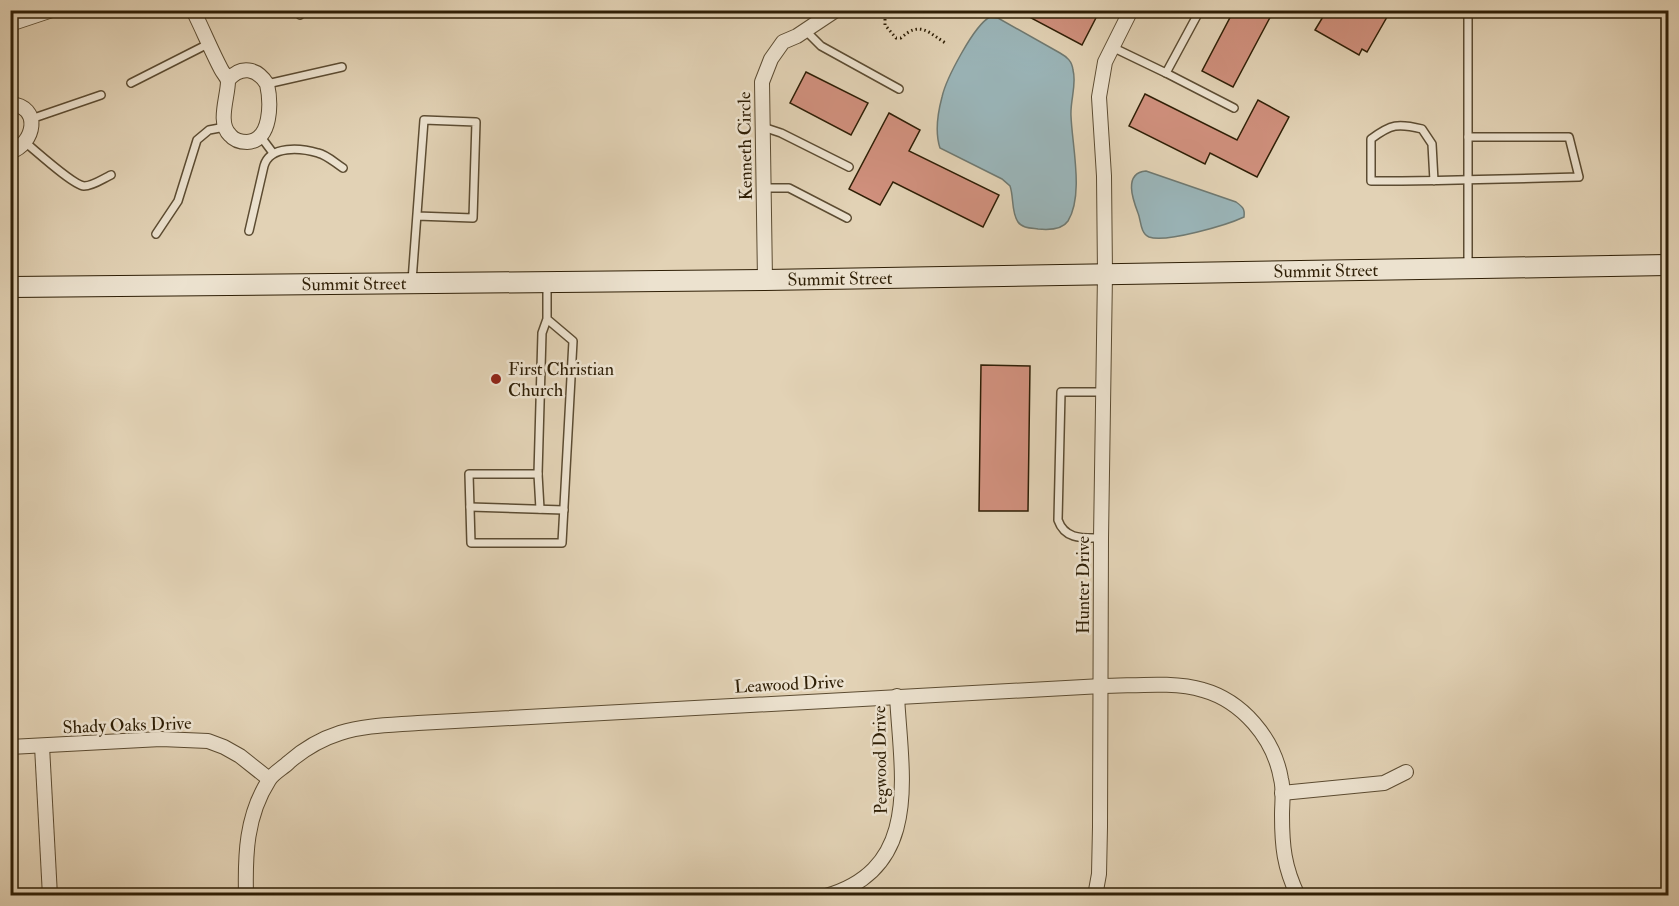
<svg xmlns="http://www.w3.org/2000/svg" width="1679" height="906" viewBox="0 0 1679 906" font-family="'IM FELL Double Pica',serif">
	<rect width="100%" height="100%" fill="#e2d2b5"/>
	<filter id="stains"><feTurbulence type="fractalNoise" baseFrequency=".00333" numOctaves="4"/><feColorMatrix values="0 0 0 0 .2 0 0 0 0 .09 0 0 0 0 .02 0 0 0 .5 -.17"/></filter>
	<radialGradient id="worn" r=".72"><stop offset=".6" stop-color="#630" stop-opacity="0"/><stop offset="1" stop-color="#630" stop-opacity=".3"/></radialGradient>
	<g fill="#9ab5b9" stroke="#6f7971" stroke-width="1.5">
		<path d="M990,17L998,18L1060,53C1067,57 1072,61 1073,70C1077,85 1070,100 1071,116C1072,145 1084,195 1068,221C1062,230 1048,230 1038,229C1031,228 1022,228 1018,222C1011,212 1014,197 1010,186L1002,179L940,148C935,133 938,112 942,97C946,79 974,25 990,17Z"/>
		<path d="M1146,171L1236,202C1243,207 1245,209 1244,217C1227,225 1166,243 1149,237C1140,233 1141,220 1138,213C1133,200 1123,173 1146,171Z"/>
	</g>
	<g fill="#d0907d" stroke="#2f1f06" stroke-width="1.5">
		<path d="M1016,10H1100L1082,45Z"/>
		<path d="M1234,10H1274L1233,87L1202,71Z"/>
		<path d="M1327,10H1391L1367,52L1362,49L1359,55L1315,30Z"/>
		<path d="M806,72L868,103L851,135L790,103Z"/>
		<path d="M1145,94L1237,140L1258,100L1289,117L1257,177L1210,153L1205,164L1129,126Z"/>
		<path d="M889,113L920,130L909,151L999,195L983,227L893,182L880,205L849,189Z"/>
		<path d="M981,365L1030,366L1028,511H979Z"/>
	</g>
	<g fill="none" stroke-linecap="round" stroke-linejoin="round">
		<g stroke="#5c4c32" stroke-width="10">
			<g id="service">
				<path d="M297,10L300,15"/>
				<path d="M806,31L821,46L899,89"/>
				<path d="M1112,47L1166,73L1200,10"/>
				<path d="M1166,73L1234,108"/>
				<path d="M131,83L208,44"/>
				<path d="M267,84L342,67"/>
				<path d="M31,119L101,95"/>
				<path d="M763,127L781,133L849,167"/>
				<path d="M261,137L273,153"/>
				<path d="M26,143C36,151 73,185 84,186C93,186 104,178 111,175"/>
				<path d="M1434,181L1432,144L1422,129C1398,123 1391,124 1371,139V181C1441,181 1510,179 1579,177L1569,137H1468"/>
				<path d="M764,188H789L847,218"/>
				<path d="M249,231L264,166C270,145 301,148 318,153C327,155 335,163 343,168"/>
				<path d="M156,234L178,201L197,140L209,130L225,127"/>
				<path d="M1468,265V10"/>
				<path d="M412,281L424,120L476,122L473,218L417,216"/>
				<path d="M547,284V319L573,341L562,543H471L469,474H538L542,333L547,319"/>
				<path d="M538,474L540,509"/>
				<path d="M470,507L564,510"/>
				<path d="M1101,538C1083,538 1065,540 1058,520L1061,392H1104"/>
			</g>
		</g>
		<g stroke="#5c4c32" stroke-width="16">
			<g id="minor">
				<path d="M193,10C203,30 211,50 221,69C223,73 227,77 228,81C228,97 217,123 230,135C234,140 241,142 247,142C272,141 271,102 267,84C257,68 241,65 228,80"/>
				<path d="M10,24L52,10"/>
				<path d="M10,104C42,106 35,144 10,152"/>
				<path d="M765,280L762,82L771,59L783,42L797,36L836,10"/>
				<path d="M42,746L50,896"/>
				<path d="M10,747L161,739L208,741L224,747L240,756L269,779"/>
				<path d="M1282,793L1384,783L1406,772"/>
				<path d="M246,896C245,855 246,816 269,780C273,773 283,768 289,762C304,749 321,739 340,733C365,725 392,725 418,723L1102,686C1133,686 1174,681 1203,690C1242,701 1274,738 1281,779C1284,790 1282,803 1282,815C1282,846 1284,867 1298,896"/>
				<path d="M826,896C923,868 901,774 897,696"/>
				<path d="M1095,896L1099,874L1100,827L1101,538L1105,274L1104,176L1099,97L1105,62L1131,10"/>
			</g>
		</g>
		<g stroke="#2f1f06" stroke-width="22">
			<g id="secondary">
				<path id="s1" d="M10,287L765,280L1668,265"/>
			</g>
		</g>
		<path stroke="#2f1f06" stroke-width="3" stroke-dasharray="1.5 3" stroke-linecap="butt" d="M885,10V25L896,38H901C920,20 929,33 947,44"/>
		<use href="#service" stroke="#ece2cf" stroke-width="7"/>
		<use href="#minor" stroke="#ece2cf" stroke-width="14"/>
		<use href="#secondary" stroke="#ece2cf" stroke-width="20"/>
	</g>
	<circle fill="#8f2418" stroke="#ece2cf" stroke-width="2" cx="496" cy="379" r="6"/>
	<g text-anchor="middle" stroke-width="5" stroke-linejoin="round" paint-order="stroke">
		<g font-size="18" fill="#2f1f06" stroke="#ece2cf">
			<text transform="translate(745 146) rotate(-91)" y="6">Kenneth Circle</text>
			<text dy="6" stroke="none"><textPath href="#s1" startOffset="1316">Summit Street</textPath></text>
			<text dy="6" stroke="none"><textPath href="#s1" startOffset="830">Summit Street</textPath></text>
			<text dy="6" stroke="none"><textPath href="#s1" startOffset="344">Summit Street</textPath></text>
			<text transform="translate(1083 585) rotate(-90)" y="6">Hunter Drive</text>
			<text transform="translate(789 684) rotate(-3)" y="6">Leawood Drive</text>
			<text transform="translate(127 725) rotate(-2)" y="6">Shady Oaks Drive</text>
			<text transform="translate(880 760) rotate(-91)" y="6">Pegwood Drive</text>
		</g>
		<g font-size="18" fill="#2f1f06" stroke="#ece2cf" text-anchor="start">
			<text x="508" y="375">First Christian<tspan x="508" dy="21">Church</tspan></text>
		</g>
	</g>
	<rect width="1679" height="906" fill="none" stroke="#e2d2b5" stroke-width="36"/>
	<rect x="12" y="12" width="1655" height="882" fill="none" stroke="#2f1f06" stroke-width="3"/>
	<rect x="18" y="18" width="1643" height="870" fill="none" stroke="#2f1f06" stroke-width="1.5"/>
	<rect width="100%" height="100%" filter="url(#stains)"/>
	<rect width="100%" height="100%" fill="url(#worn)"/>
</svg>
